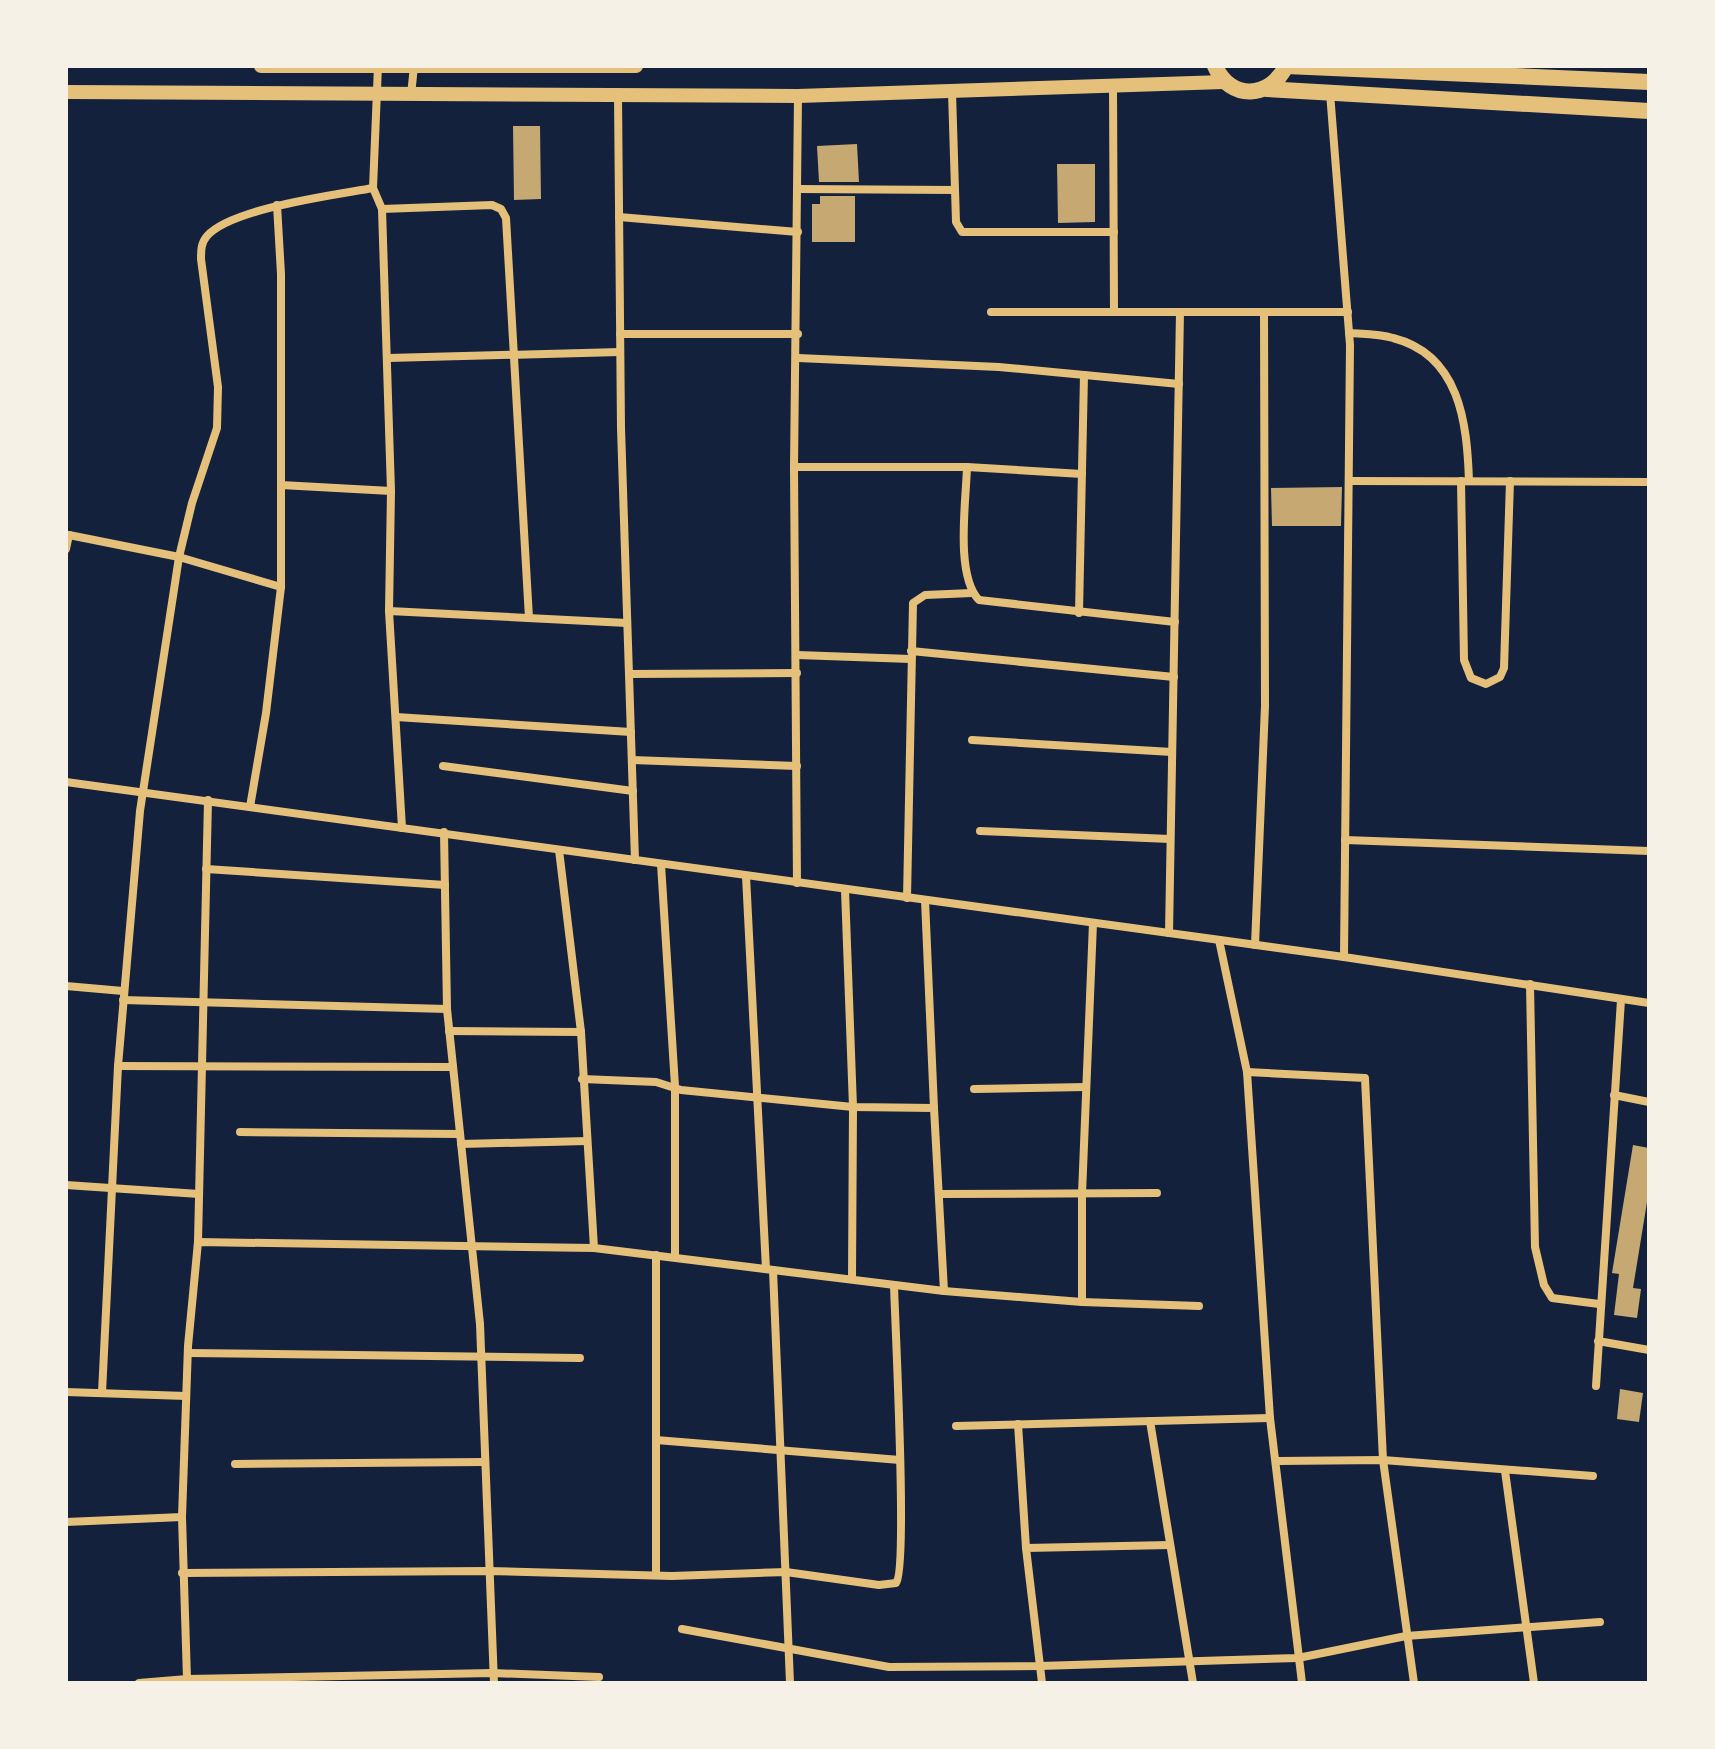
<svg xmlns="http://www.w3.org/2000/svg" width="1715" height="1749" viewBox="0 0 1715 1749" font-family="'Space Grotesk',sans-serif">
	<rect width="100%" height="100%" fill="#14213d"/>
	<g fill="#c6a872">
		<path d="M513,126H540L541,199L514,200Z"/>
		<path d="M857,144L859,182H819L817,146Z"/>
		<path d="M1057,164H1095V222L1058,223Z"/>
		<path d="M820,196H855V242H812V204H820Z"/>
		<path d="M1342,487L1341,526H1272L1271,488Z"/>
		<path d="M1633,1145L1649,1148V1190L1633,1288L1641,1289L1637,1318L1614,1315L1619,1274L1612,1273Z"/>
		<path d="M1620,1389L1643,1393L1639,1422L1617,1419Z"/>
	</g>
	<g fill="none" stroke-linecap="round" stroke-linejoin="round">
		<g stroke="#e5c07b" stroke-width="8">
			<path d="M378,66L373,188L382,209L391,491L389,611L402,828"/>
			<path d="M1113,87L1114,312"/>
			<path d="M952,92L956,222L962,232H1114"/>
			<path d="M1330,93L1350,345L1344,957L1649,1003"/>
			<path d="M411,95L414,66"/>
			<path d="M618,96L621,428L635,860"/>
			<path d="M798,189L955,190"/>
			<path d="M382,209L492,205L501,209L506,218L529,618"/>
			<path d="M619,217L798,232"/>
			<path d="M991,312H1348"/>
			<path d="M1349,333C1364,334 1380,334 1393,338C1460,355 1467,423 1469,481"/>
			<path d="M620,334H798"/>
			<path d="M388,358L620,352"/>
			<path d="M798,358L999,367L1179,384"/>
			<path d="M794,467H967L1082,474"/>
			<path d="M967,467C966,502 955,575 979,600L1175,622"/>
			<path d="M1349,481L1649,482"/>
			<path d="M1461,481L1464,660L1471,678L1486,684L1500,677L1504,668L1510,481"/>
			<path d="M281,485L391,491"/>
			<path d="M66,535H69L66,549"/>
			<path d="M69,535L179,557L281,587"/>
			<path d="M389,611L627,623"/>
			<path d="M1079,613L1084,375"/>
			<path d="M911,651L1174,677"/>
			<path d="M797,655L911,659"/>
			<path d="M629,674L797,673"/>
			<path d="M396,717L631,732"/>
			<path d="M972,740L1172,752"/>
			<path d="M632,760L797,766"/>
			<path d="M443,766L633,791"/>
			<path d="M66,782L1344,957"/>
			<path d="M250,807L266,713L281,587V274L277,205"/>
			<path d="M980,831L1170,839"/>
			<path d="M444,832L447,1009L480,1324L494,1683"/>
			<path d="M1345,840L1649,851"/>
			<path d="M559,850L581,1032L594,1248L944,1291L1082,1302V1194L1093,923"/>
			<path d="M661,864L675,1086V1257"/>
			<path d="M206,869L445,885"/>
			<path d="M746,876L766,1269"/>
			<path d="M797,883L794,467L798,96"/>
			<path d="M845,890L853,1107L852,1279"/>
			<path d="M907,898L913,603L925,595L972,593"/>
			<path d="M925,900L934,1108"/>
			<path d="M1169,933L1180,312"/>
			<path d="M1219,940L1247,1072L1270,1418L1302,1683"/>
			<path d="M1255,945L1265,706L1264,312"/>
			<path d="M1530,984L1535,1247L1544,1285L1552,1298L1599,1304"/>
			<path d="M66,986L123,991"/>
			<path d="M123,1000L447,1009"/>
			<path d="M449,1031L581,1032"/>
			<path d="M118,1066L453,1067"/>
			<path d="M1247,1072L1365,1078L1383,1460L1414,1683"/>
			<path d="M582,1079L656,1082L681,1090L853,1107L934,1108L944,1291"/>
			<path d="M974,1089L1086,1087"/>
			<path d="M1614,1095L1649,1102"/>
			<path d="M240,1132L460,1134"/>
			<path d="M461,1144L587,1141"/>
			<path d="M66,1185L199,1194"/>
			<path d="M939,1194L1157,1193"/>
			<path d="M198,1242L208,800"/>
			<path d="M656,1255V1575"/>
			<path d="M773,1270L790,1683"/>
			<path d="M1082,1302L1199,1306"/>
			<path d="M1598,1341L1649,1350"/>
			<path d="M188,1353L580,1358"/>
			<path d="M1596,1386L1621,1000"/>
			<path d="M66,1392L186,1396"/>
			<path d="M102,1393L118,1066L140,811L179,557L192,503L217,428L218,387L201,259C201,250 201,243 207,236C232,208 335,195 373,188"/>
			<path d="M1150,1421L1193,1683"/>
			<path d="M1018,1424L1026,1548"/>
			<path d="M956,1426L1270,1418"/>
			<path d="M656,1440L900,1460"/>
			<path d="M1278,1461L1383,1460L1593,1476"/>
			<path d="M235,1464L485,1462"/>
			<path d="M1505,1471L1534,1683"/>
			<path d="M182,1517L187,1679L492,1673L599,1677"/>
			<path d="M66,1522L182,1517L188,1346L198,1242L594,1248"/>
			<path d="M182,1573L489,1571L672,1576L786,1572L879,1585L896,1583C908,1570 895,1323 894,1285"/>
			<path d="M682,1629L889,1667L1040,1666L1298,1658L1406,1636L1600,1622"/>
			<path d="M139,1683L187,1679V1682"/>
			<path d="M1042,1683L1026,1548L1170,1545"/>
		</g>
		<g stroke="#e5c07b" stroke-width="14">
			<path d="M261,66H636"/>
			<path d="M66,92L798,96L1224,82"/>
		</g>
		<g stroke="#e5c07b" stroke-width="16">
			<path d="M1215,66C1230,101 1270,99 1286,66"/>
			<path d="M1286,66L1649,82"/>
			<path d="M1267,89L1649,111"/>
		</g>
	</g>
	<rect width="1715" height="1749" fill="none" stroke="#f6f1e7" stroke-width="136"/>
</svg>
